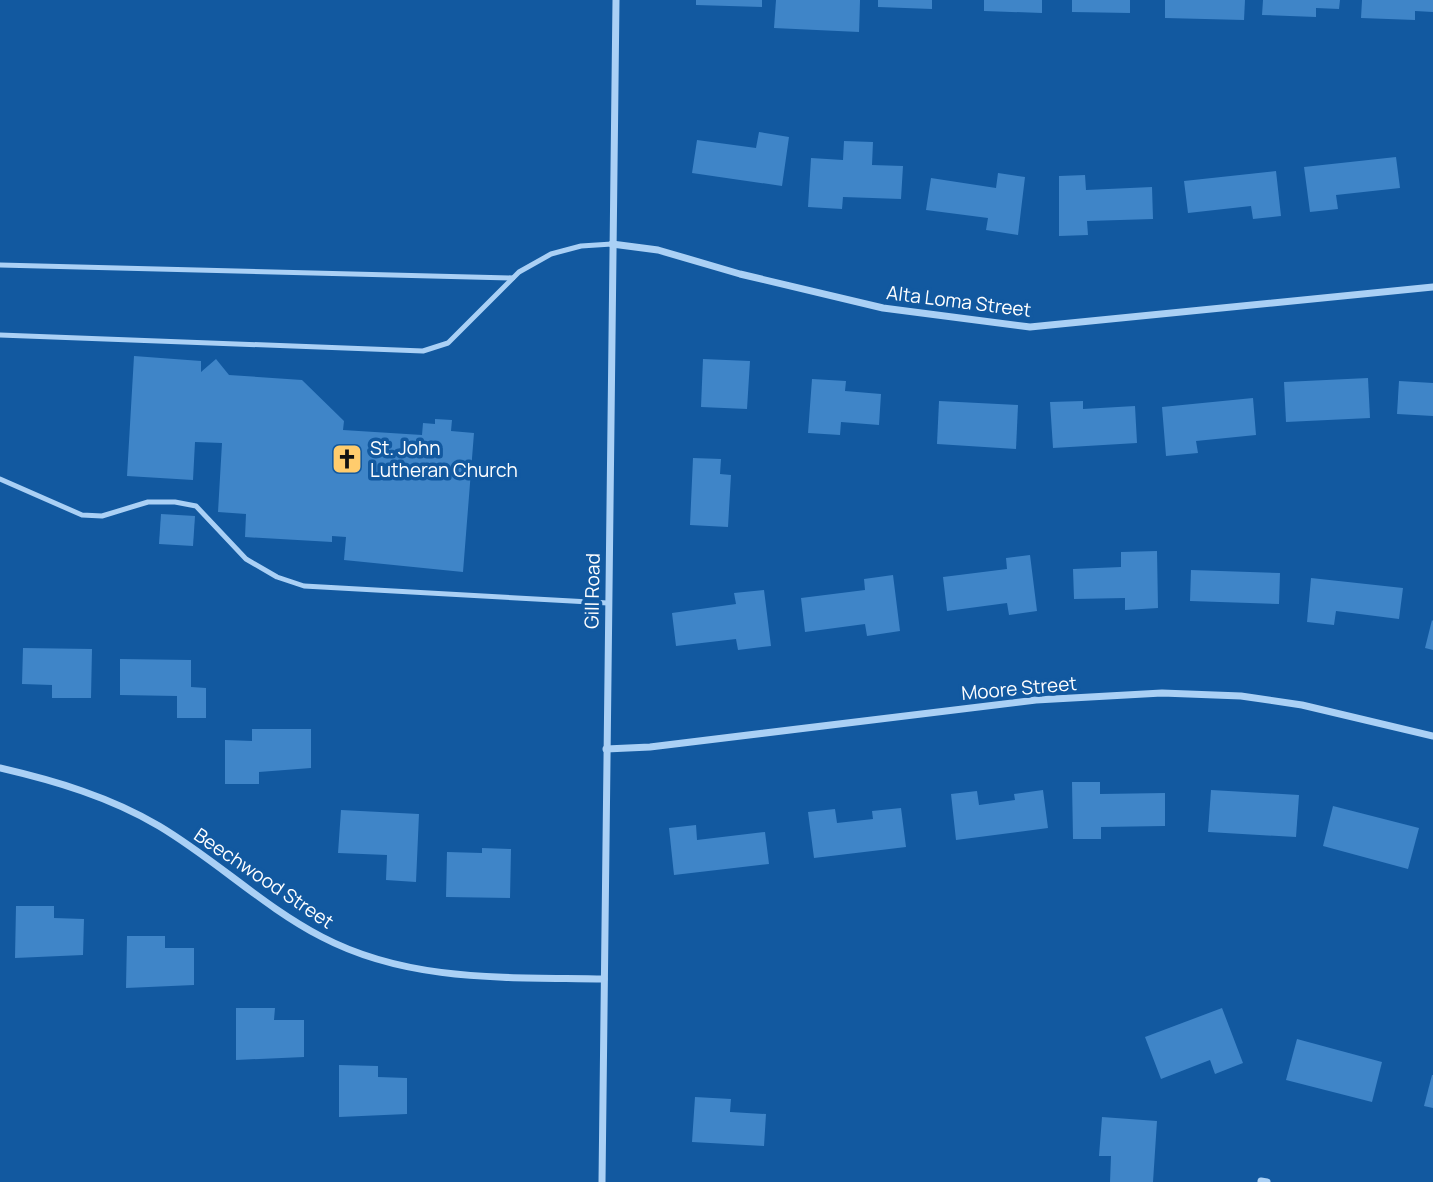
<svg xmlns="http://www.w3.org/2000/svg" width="1433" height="1182" viewBox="0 0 1433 1182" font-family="Manrope,sans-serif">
	<rect width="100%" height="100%" fill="#1259a0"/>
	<g fill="#3f85c8">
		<path d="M696,0H762V7L696,5Z"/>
		<path d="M776,0H860L859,32L774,28Z"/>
		<path d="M878,0H932V9L878,7Z"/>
		<path d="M984,0H1042V13L984,11Z"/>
		<path d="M1072,0H1130V13L1072,12Z"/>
		<path d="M1165,0H1245L1244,20L1165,18Z"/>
		<path d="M1263,0H1340L1339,9L1316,8V17L1262,15Z"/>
		<path d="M1362,0H1433V12L1415,11V20L1361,18Z"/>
		<path d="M759,132L789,137L782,186L692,173L697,140L756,148Z"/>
		<path d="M844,141L873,142L872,165L903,166L901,199L843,197L842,209L808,207L811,158L843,160Z"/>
		<path d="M1396,157L1400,188L1336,195L1338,209L1310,212L1304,167Z"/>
		<path d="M1276,171L1281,216L1253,219L1251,206L1188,213L1184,181Z"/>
		<path d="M998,173L1025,177L1018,235L986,230L988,218L926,210L931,178L996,188Z"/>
		<path d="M1085,175L1086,190L1152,187L1153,219L1087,221L1088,235L1059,236V176Z"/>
		<path d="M134,356L201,361V372L216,359L229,375L302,380L344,421L343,430L422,435L423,423L435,424V419L452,420L451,431L474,433L463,572L344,560L346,537L332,536V542L245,537L246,514L218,512L222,443L195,442L193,480L127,476Z"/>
		<path d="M703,359L750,361L747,409L701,407Z"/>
		<path d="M1368,378L1370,418L1286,422L1284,382Z"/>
		<path d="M812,379L846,381L845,391L881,394L879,425L841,422L840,435L808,433Z"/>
		<path d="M1399,381L1433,383V416L1397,414Z"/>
		<path d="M1253,398L1256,435L1196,441L1198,453L1166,456L1162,407Z"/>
		<path d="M939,401L1018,405L1016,449L937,444Z"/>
		<path d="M1083,401V409L1135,406L1137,443L1053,448L1050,402Z"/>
		<path d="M693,458L721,459L720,474L731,475L728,527L690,525Z"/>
		<path d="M161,514L195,516L193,546L159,544Z"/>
		<path d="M1157,551L1158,608L1125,610V598L1074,599L1073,569L1121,567V552Z"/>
		<path d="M1030,555L1037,611L1009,615L1007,603L947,611L943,577L1007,569L1006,558Z"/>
		<path d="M1191,570L1280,573L1279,604L1190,601Z"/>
		<path d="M893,575L900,631L867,636L865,624L805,632L801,598L865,590L864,579Z"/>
		<path d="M1311,578L1403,588L1399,619L1336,611L1334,625L1307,622Z"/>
		<path d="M764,590L771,646L738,650L736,639L676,646L672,613L736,604L734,593Z"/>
		<path d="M1432,620L1433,621V650L1425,648Z"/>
		<path d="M23,648L92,649L91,698H52V685L22,684Z"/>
		<path d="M120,659L191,660V687L206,688V718H177V696L120,695Z"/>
		<path d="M252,729H311V768L259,772V784H225V740L252,741Z"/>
		<path d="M1072,782H1100V794L1165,793V826L1101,827V839H1073Z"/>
		<path d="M1043,790L1048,828L956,840L951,794L977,791L979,805L1015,800L1014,794Z"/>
		<path d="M1211,790L1299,795L1296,837L1208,832Z"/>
		<path d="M1333,806L1419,828L1408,869L1323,846Z"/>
		<path d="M901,808L906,847L814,858L808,812L835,809L837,823L873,819L872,811Z"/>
		<path d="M341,810L419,814L416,882L386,880L387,855L338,853Z"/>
		<path d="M696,825L697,840L765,832L769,864L674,875L669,828Z"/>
		<path d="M482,848L511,849L510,898L446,897L447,852L482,853Z"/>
		<path d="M16,906H54V918L84,919L83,955L15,958Z"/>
		<path d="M127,936H165V948H194V985L126,988Z"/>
		<path d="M236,1008H275L274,1020H304V1057L236,1060Z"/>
		<path d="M1222,1008L1243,1063L1215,1074L1210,1060L1161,1079L1145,1037Z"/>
		<path d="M1297,1039L1382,1062L1372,1102L1286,1080Z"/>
		<path d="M339,1065L378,1066V1077L407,1078V1114L339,1117Z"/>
		<path d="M1432,1075H1433V1108L1424,1106Z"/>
		<path d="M695,1097L731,1099L730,1112L766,1114L764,1146L692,1142Z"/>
		<path d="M1102,1117L1157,1121L1153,1182H1110L1111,1156H1099Z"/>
	</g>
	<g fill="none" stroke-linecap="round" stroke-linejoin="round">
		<g stroke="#aad0f5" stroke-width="5">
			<path d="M0,265L513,278"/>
			<path d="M0,335L423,351L448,343L519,272L551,254L581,246L612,244"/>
			<path d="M0,479L82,515L102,516L148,502H175L196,506L246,559L277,577L304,586L608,603"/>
		</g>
		<g stroke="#aad0f5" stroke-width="7">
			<path d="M612,244L658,250L740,274L883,308L1030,327L1433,287"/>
			<path d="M606,749L650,747L1036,700L1162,693L1241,696L1302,705L1433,736"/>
			<path d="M0,768C56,781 110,797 159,826C216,860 264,907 322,937C410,983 508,977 604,979"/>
			<path d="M1261,1181L1267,1182"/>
			<path d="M602,1182L616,0"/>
		</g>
	</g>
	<defs>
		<g id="church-square" transform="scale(1.575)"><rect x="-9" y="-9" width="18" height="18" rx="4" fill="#ffcc6d" stroke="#1259a0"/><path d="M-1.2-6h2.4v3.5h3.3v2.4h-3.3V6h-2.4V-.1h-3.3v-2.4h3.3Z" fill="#111"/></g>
	</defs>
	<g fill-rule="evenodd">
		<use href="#church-square" x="347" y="459"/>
	</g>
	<g text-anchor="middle" stroke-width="7" stroke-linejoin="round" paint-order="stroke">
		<g font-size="19" fill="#fff" stroke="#1259a0">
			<text transform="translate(959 301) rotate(7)" y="7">Alta Loma Street</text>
			<text transform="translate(592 591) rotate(-89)" y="7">Gill Road</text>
			<text transform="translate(1019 688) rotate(-5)" y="7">Moore Street</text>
			<text transform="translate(264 878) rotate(34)" y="7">Beechwood Street</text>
		</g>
		<g font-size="19" fill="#fff" stroke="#1259a0" text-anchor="start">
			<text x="370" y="455">St. John<tspan x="370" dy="22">Lutheran Church</tspan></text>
		</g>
	</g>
</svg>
